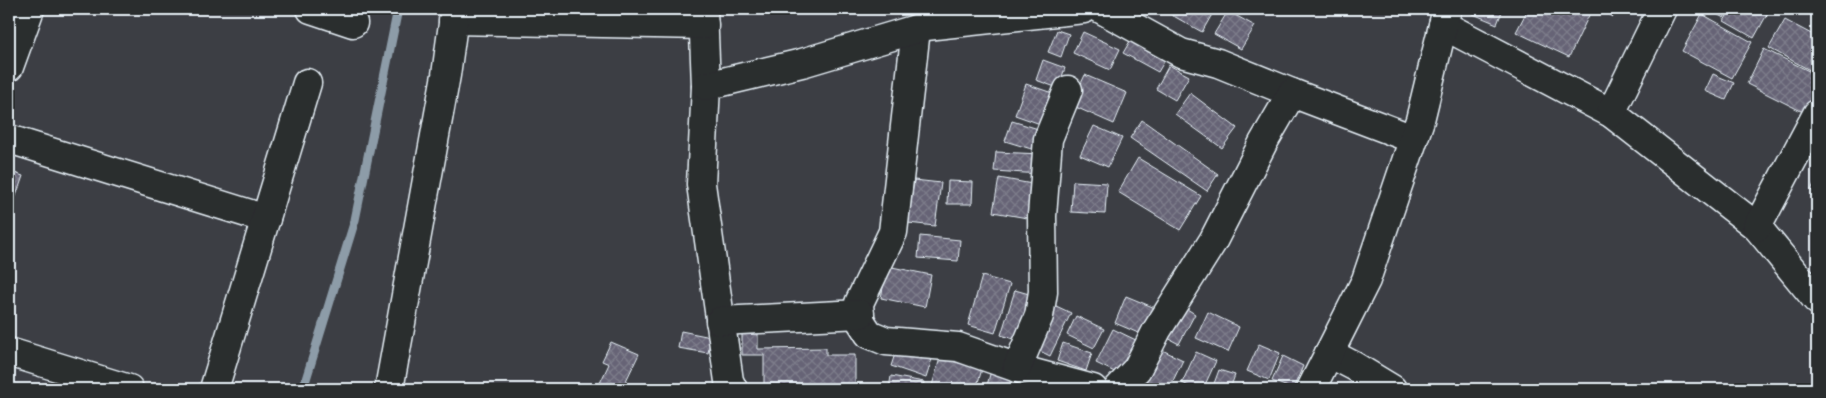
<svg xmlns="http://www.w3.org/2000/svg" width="1826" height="398" viewBox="0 0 1826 398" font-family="'Architects Daughter',sans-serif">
	<defs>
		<pattern id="building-cross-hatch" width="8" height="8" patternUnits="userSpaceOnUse" patternTransform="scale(1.25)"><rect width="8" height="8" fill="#666476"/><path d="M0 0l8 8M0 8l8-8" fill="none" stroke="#7c7b8a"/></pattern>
	</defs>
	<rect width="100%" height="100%" fill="#3c3e44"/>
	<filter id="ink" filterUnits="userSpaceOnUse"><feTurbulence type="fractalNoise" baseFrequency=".02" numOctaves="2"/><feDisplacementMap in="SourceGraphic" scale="10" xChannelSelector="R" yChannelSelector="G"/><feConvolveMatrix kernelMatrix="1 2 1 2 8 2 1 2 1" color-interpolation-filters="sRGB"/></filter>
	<g filter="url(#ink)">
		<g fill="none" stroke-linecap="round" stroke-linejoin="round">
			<path stroke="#8d9ca8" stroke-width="9" d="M303,389L355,220L398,9"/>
		</g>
		<g fill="url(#building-cross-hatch)" stroke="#e8f1f8">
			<path d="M1161,9H1215L1202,32Z"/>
			<path d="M1467,9H1503L1497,24L1466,11Z"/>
			<path d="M1528,9H1592L1569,57L1516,32Z"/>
			<path d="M1605,9H1617L1613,17L1604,11Z"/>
			<path d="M1707,9H1729L1724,18Z"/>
			<path d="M1731,9H1770L1754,38L1724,21Z"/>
			<path d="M1228,11L1255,26L1241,49L1214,34Z"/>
			<path d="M1702,14L1752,42L1732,78L1682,51Z"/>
			<path d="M1785,20L1817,37V74L1769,48Z"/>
			<path d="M1057,30L1069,34L1061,57L1048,52Z"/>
			<path d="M1083,32L1120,49L1110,70L1073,53Z"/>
			<path d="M1133,36L1168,55L1158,72L1123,53Z"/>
			<path d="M1764,49L1817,75V93L1807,114L1747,84Z"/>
			<path d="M1043,60L1065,68L1058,88L1036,80Z"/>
			<path d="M1169,65L1189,76L1175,100L1156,89Z"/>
			<path d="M1713,74L1734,83L1726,100L1705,91Z"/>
			<path d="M1085,75L1127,93L1114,124L1071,105Z"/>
			<path d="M1026,84L1058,95L1046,126L1015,115Z"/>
			<path d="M1190,93L1237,128L1222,148L1175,114Z"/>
			<path d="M1142,120L1218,174L1207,191L1130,138Z"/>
			<path d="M1012,121L1045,131L1038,151L1005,141Z"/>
			<path d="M1094,126L1122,138L1108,167L1080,155Z"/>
			<path d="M996,152L1041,154L1040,174L994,171Z"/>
			<path d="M1138,158L1201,196L1180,230L1118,192Z"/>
			<path d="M9,171L23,176L9,216Z"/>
			<path d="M999,178L1038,185L1033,219L993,212Z"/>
			<path d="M1817,178V193L1811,190Z"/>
			<path d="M914,180L941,183L935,226L908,223Z"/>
			<path d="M948,181L973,182L972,204H947Z"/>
			<path d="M1073,181L1107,183L1105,214L1071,212Z"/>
			<path d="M920,236L960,240L958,261L918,258Z"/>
			<path d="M887,266L931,275L925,307L881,298Z"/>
			<path d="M982,276L1010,284L995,333L968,325Z"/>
			<path d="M1015,290L1036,296L1022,342L1001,335Z"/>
			<path d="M1126,296L1155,308L1143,335L1115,323Z"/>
			<path d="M1179,304L1195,314L1179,344L1162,335Z"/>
			<path d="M1054,305L1071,313L1050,356L1034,348Z"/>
			<path d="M1208,312L1239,327L1228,352L1196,338Z"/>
			<path d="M1076,316L1104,329L1094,348L1067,335Z"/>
			<path d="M742,322H758V349L826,348V355H855V389H764V355H742Z"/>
			<path d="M1113,329L1140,342L1123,376L1096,363Z"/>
			<path d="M681,331L711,337L708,353L678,348Z"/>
			<path d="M611,342L639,354L622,389H614L600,383L609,364L602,361Z"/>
			<path d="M1063,343L1092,353L1086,371L1057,361Z"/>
			<path d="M1259,344L1280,353L1269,380L1247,371Z"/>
			<path d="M897,348L932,359L926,378L891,366Z"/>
			<path d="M1158,348L1183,360L1169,389H1161L1143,381Z"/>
			<path d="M1196,352L1216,361L1203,389H1196L1182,383Z"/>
			<path d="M1283,356L1303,366L1293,389L1272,381Z"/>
			<path d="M940,358L982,369L976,389H931Z"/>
			<path d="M992,367L1013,373L1009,389H986Z"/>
			<path d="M1219,370L1235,375L1230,389H1212Z"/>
			<path d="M891,376L924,382L923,389H889Z"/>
			<path d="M1020,376L1040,382L1037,389H1015Z"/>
			<path d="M1242,383L1254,389H1239Z"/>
		</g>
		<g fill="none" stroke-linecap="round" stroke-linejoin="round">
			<g stroke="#e8f1f8" stroke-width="31">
				<g id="minor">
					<path d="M311,9L353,23"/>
					<path d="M703,9L706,86L701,184L729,381L733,389"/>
					<path d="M1101,9L1181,53L1218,63L1292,93"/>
					<path d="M453,20L704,25"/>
					<path d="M1443,25L1611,113L1757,227L1817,300"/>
					<path d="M916,29L893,232L859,303L860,320L869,334L886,341L958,347L1026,371L1093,389"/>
					<path d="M9,67L30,9"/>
					<path d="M706,86L802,63L926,26L1084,9"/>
					<path d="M1611,113L1662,9"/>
					<path d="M9,139L266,219"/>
					<path d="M1757,227L1817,114"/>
					<path d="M720,321L860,314"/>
					<path d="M9,352L129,389"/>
					<path d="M1329,353L1354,366L1392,389"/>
					<path d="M1017,368L1039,316L1043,292L1042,216L1048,139L1068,90"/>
					<path d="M214,389L307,83"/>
					<path d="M389,389L446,75L455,9"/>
					<path d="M1118,389L1137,369L1157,330L1213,241L1263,143L1292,93L1413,139"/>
					<path d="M1311,389L1366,280L1420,120L1447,9"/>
				</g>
			</g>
			<use href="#minor" stroke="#2a2d2e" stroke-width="28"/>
		</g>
	</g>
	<rect width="1826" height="398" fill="none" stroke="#2a2d2e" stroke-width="30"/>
	<rect x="15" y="15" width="1796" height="368" fill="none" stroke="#e8f1f8" stroke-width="2" filter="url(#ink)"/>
</svg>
